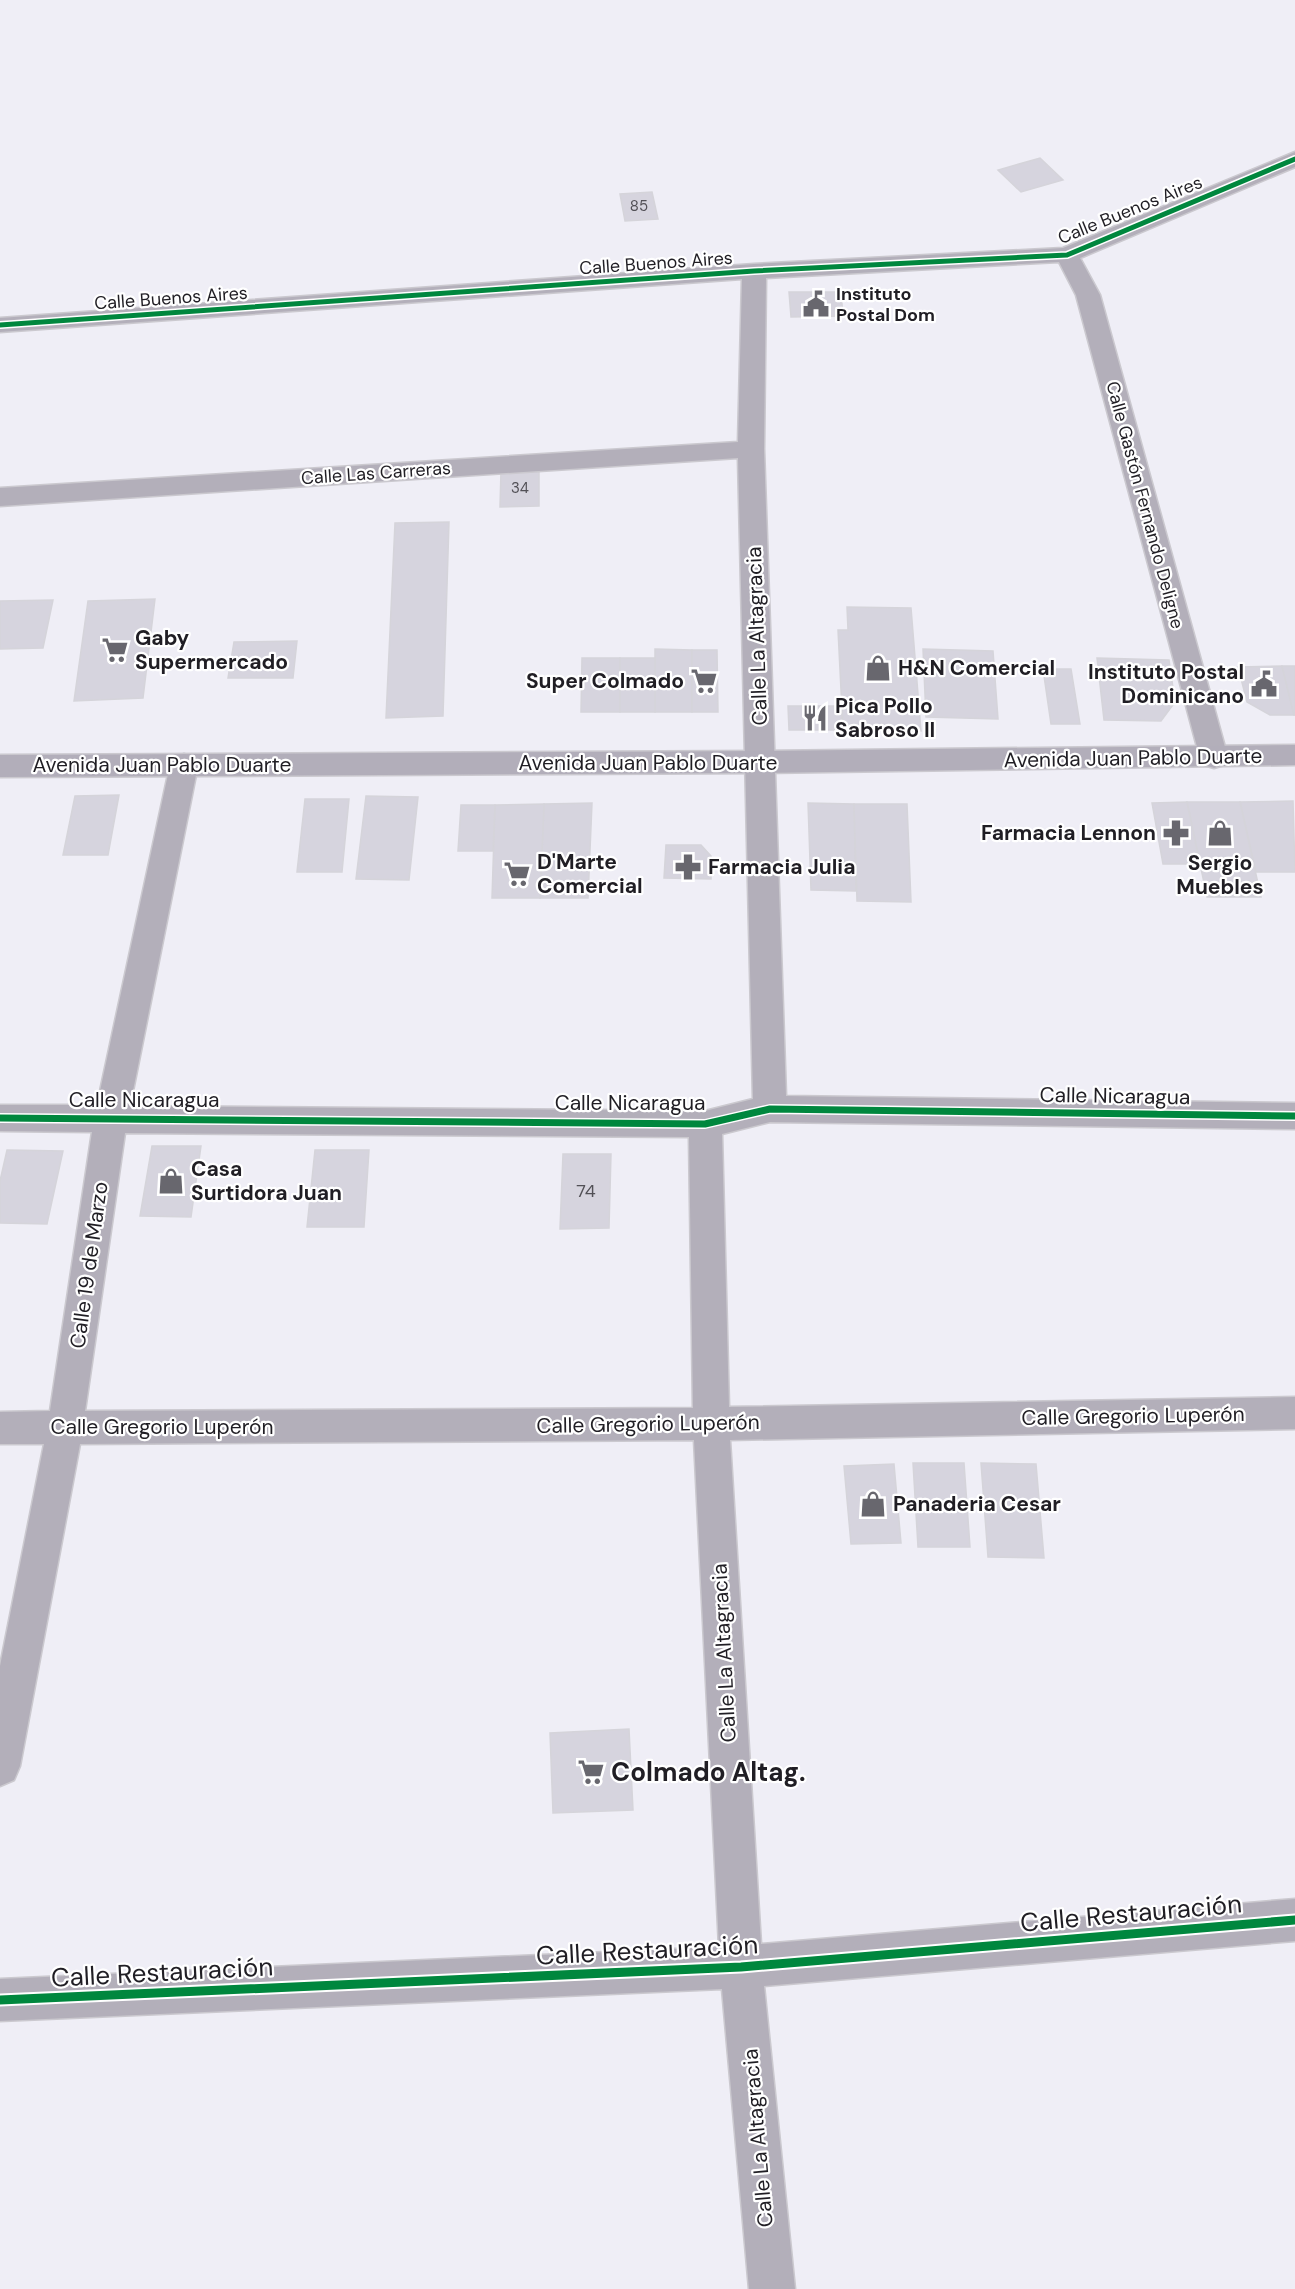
<svg xmlns="http://www.w3.org/2000/svg" width="1295" height="2289" viewBox="0 0 1295 2289" font-family="'DM Sans',sans-serif">
	<rect width="100%" height="100%" fill="#efeef6"/>
	<g fill="#d6d4de" stroke="#d5d4da" stroke-width="1.5">
		<path d="M1040,158L1063,180L1021,192L998,170Z"/>
		<path d="M652,192L658,219L625,221L620,194Z"/>
		<path d="M789,292H841L843,316L791,317Z"/>
		<path d="M539,470V506L500,507L501,471Z"/>
		<path d="M449,522L443,716L386,718L395,523Z"/>
		<path d="M155,599L143,698L74,701L88,601Z"/>
		<path d="M53,600L43,648L0,649V601Z"/>
		<path d="M847,607L911,608L921,731L843,730L838,630H848Z"/>
		<path d="M297,641L293,678H228L234,642Z"/>
		<path d="M655,649L692,650V712H655Z"/>
		<path d="M923,649L993,651L998,719L926,717Z"/>
		<path d="M692,650H717L718,712H692Z"/>
		<path d="M582,658H620V712H581Z"/>
		<rect x="620" y="658" width="35" height="54"/>
		<path d="M1097,658L1169,660L1175,702L1161,721L1104,720Z"/>
		<path d="M1282,666L1294,715H1270L1247,702L1238,667Z"/>
		<path d="M1282,666H1295V715H1294Z"/>
		<path d="M1043,669H1071L1080,724H1051Z"/>
		<path d="M788,706H841L843,730H789Z"/>
		<path d="M119,795L108,855H63L75,796Z"/>
		<path d="M366,796L418,797L409,880L356,879Z"/>
		<path d="M305,799H349L342,872H297Z"/>
		<path d="M1293,801L1295,872H1256L1240,802Z"/>
		<path d="M1187,802H1240L1261,897H1207Z"/>
		<path d="M1187,802L1200,864H1163L1152,803Z"/>
		<path d="M592,803L588,898H540L544,804Z"/>
		<path d="M808,803L854,804L856,891L811,890Z"/>
		<path d="M544,804L540,898H492L495,805Z"/>
		<path d="M854,804H907L911,902L857,901Z"/>
		<path d="M461,805H495L493,851H458Z"/>
		<path d="M666,845H701L711,856V879L664,878Z"/>
		<path d="M152,1146H201L191,1217L140,1216Z"/>
		<path d="M7,1150L63,1151L47,1224L0,1223V1181Z"/>
		<path d="M315,1150H369L364,1227H307Z"/>
		<path d="M563,1154H611L609,1228L560,1229Z"/>
		<path d="M913,1463H964L970,1547H918Z"/>
		<path d="M981,1463L1036,1464L1044,1558L988,1557Z"/>
		<path d="M894,1464L901,1543L851,1544L844,1466Z"/>
		<path d="M629,1729L633,1810L553,1813L550,1733Z"/>
	</g>
	<g fill="none" stroke-linecap="round" stroke-linejoin="round">
		<g stroke="#cbc9cf" stroke-width="3">
			<path id="minor" d="M1295,152V167L1080,258L1100,295L1228,758L1224,765L1214,768L1204,765L1200,758L1076,295L1059,262L766,278L764,449L786,1096L1295,1103V1129L770,1122L722,1134L729,1407L1295,1397V1429L730,1440L761,1944L1295,1899V1941L764,1986L795,2289H749L722,1989L0,2021V1979L719,1947L694,1440L80,1444L20,1766L14,1780L0,1786V1666L44,1444H0V1412L50,1411L92,1132L0,1131V1105H97L170,765L174,758L184,754L194,758L198,765L130,1106L705,1111L753,1099L738,458L0,506V488L738,442L742,279L0,332V318L754,264L1063,248ZM125,1133L689,1137L693,1408L85,1411Z"/>
		</g>
		<g stroke="#cbc9cf" stroke-width="3">
			<path id="secondary" d="M1295,745V765L762,773L0,777V755L762,751Z"/>
		</g>
		<use href="#minor" fill="#b3afba" fill-rule="evenodd"/>
		<use href="#secondary" fill="#b2aeba" fill-rule="evenodd"/>
		<g stroke="#fff" stroke-width="8">
			<path id="cycleway-far2" d="M0,325L754,271L1067,255L1295,159"/>
		</g>
		<g stroke="#fff" stroke-width="10">
			<path id="cycleway-far1" d="M0,1118L705,1124L770,1109L1295,1116"/>
		</g>
		<g stroke="#fff" stroke-width="13">
			<path id="cycleway" d="M0,2000L741,1967L1295,1920"/>
		</g>
		<use href="#cycleway-far2" stroke="#00873e" stroke-width="5"/>
		<use href="#cycleway-far1" stroke="#00873e" stroke-width="7"/>
		<use href="#cycleway" stroke="#00873e" stroke-width="9"/>
	</g>
	<defs>
		<g id="civic-bare" transform="scale(2.07)"><path d="M-.6-6.5H3V-4.5H.6V-3L4-1V1h2V6H-6V1h2V-1L-.6-3ZM-1.2 2.5V6h2.4V2.5Z" fill="#68676e" stroke="#fff" stroke-width="2.5" paint-order="stroke"/></g>
		<g id="supermarket-bare" transform="scale(2.07)"><path d="M-6-5.5h2.5l.6 2H6L4.5 2H-2.5L-4.4-4H-6ZM-1.5 3.2a1.3 1.3 0 1 0 .1 0ZM3 3.2a1.3 1.3 0 1 0 .1 0Z" fill="#68676e" stroke="#fff" stroke-width="2.5" paint-order="stroke"/></g>
		<g id="shop-bare" transform="scale(2.07)"><path d="M-5-2.5h2.3a2.7 3.5 0 0 1 5.4 0H5L5.5 6h-11ZM-1.5-2.5h3a1.5 2.3 0 0 0-3 0Z" fill="#68676e" stroke="#fff" stroke-width="2.5" paint-order="stroke"/></g>
		<g id="restaurant-bare" transform="scale(2.07)"><path d="M-5-6h1v4h1v-4h1v4h1v-4h1v5L-1.5 .5V6h-2V.5L-5-1ZM5-6V6H3V1.5H1.5Q1.5-4 5-6Z" fill="#68676e" stroke="#fff" stroke-width="2.5" paint-order="stroke"/></g>
		<g id="pharmacy-bare" transform="scale(2.07)"><path d="M-2-6h4v4h4v4h-4v4h-4v-4h-4v-4h4Z" fill="#68676e" stroke="#fff" stroke-width="2.5" paint-order="stroke"/></g>
	</defs>
	<g fill-rule="evenodd">
		<use href="#civic-bare" x="816" y="304"/>
		<use href="#supermarket-bare" x="115" y="650"/>
		<use href="#shop-bare" x="878" y="668"/>
		<use href="#supermarket-bare" x="704" y="681"/>
		<use href="#civic-bare" x="1264" y="684"/>
		<use href="#restaurant-bare" x="815" y="718"/>
		<use href="#pharmacy-bare" x="1176" y="833"/>
		<use href="#shop-bare" x="1220" y="833"/>
		<use href="#pharmacy-bare" x="688" y="867"/>
		<use href="#supermarket-bare" x="517" y="874"/>
		<use href="#shop-bare" x="171" y="1181"/>
		<use href="#shop-bare" x="873" y="1504"/>
		<use href="#supermarket-bare" x="591" y="1772"/>
	</g>
	<g text-anchor="middle" stroke-width="4.5" stroke-linejoin="round" paint-order="stroke">
		<g font-size="15" fill="#525056">
			<text x="639" y="211">85</text>
			<text x="520" y="493">34</text>
		</g>
		<g font-size="18" fill="#201e24" stroke="#fff">
			<text transform="translate(1130 210) rotate(-22)" y="6">Calle Buenos Aires</text>
			<text transform="translate(656 263) rotate(-4)" y="6">Calle Buenos Aires</text>
			<text transform="translate(171 298) rotate(-4)" y="6">Calle Buenos Aires</text>
			<text transform="translate(376 473) rotate(-4)" y="6">Calle Las Carreras</text>
			<text transform="translate(1145 505) rotate(75)" y="6">Calle Gastón Fernando Deligne</text>
		</g>
		<g font-size="18" font-weight="bold" fill="#201e24" stroke="#fff" text-anchor="start">
			<text x="836" y="300">Instituto<tspan x="836" dy="21">Postal Dom</tspan></text>
		</g>
		<g font-size="18" fill="#525056">
			<text x="586" y="1197">74</text>
		</g>
		<g font-size="21" fill="#201e24" stroke="#fff">
			<text transform="translate(757 636) rotate(-92)" y="7">Calle La Altagracia</text>
			<text transform="translate(1133 758) rotate(-1)" y="7">Avenida Juan Pablo Duarte</text>
			<text x="648" y="770">Avenida Juan Pablo Duarte</text>
			<text x="162" y="772">Avenida Juan Pablo Duarte</text>
			<text transform="translate(1115 1096) rotate(1)" y="7">Calle Nicaragua</text>
			<text x="144" y="1107">Calle Nicaragua</text>
			<text x="630" y="1110">Calle Nicaragua</text>
			<text transform="translate(89 1265) rotate(-82)" y="7">Calle 19 de Marzo</text>
			<text transform="translate(1133 1416) rotate(-1)" y="7">Calle Gregorio Luperón</text>
			<text transform="translate(648 1424) rotate(-1)" y="7">Calle Gregorio Luperón</text>
			<text x="162" y="1434">Calle Gregorio Luperón</text>
			<text transform="translate(724 1653) rotate(-93)" y="7">Calle La Altagracia</text>
			<text transform="translate(758 2138) rotate(-95)" y="7">Calle La Altagracia</text>
		</g>
		<g font-size="21" font-weight="bold" fill="#201e24" stroke="#fff" text-anchor="start">
			<text x="135" y="645">Gaby<tspan x="135" dy="24">Supermercado</tspan></text>
			<text x="898" y="675">H&amp;N Comercial</text>
			<text x="1244" y="679" text-anchor="end">Instituto Postal<tspan x="1244" dy="24">Dominicano</tspan></text>
			<text x="684" y="688" text-anchor="end">Super Colmado</text>
			<text x="835" y="713">Pica Pollo<tspan x="835" dy="24">Sabroso II</tspan></text>
			<text x="1156" y="840" text-anchor="end">Farmacia Lennon</text>
			<text x="537" y="869">D'Marte<tspan x="537" dy="24">Comercial</tspan></text>
			<text x="1220" y="870" text-anchor="middle">Sergio<tspan x="1220" dy="24">Muebles</tspan></text>
			<text x="708" y="874">Farmacia Julia</text>
			<text x="191" y="1176">Casa<tspan x="191" dy="24">Surtidora Juan</tspan></text>
			<text x="893" y="1511">Panaderia Cesar</text>
		</g>
		<g font-size="26" font-weight="bold" fill="#201e24" stroke="#fff" text-anchor="start">
			<text x="611" y="1781">Colmado Altag.</text>
		</g>
		<g font-size="26" fill="#201e24" stroke="#fff">
			<text transform="translate(1131 1913) rotate(-5)" y="9">Calle Restauración</text>
			<text transform="translate(647 1950) rotate(-3)" y="9">Calle Restauración</text>
			<text transform="translate(162 1972) rotate(-3)" y="9">Calle Restauración</text>
		</g>
	</g>
</svg>
